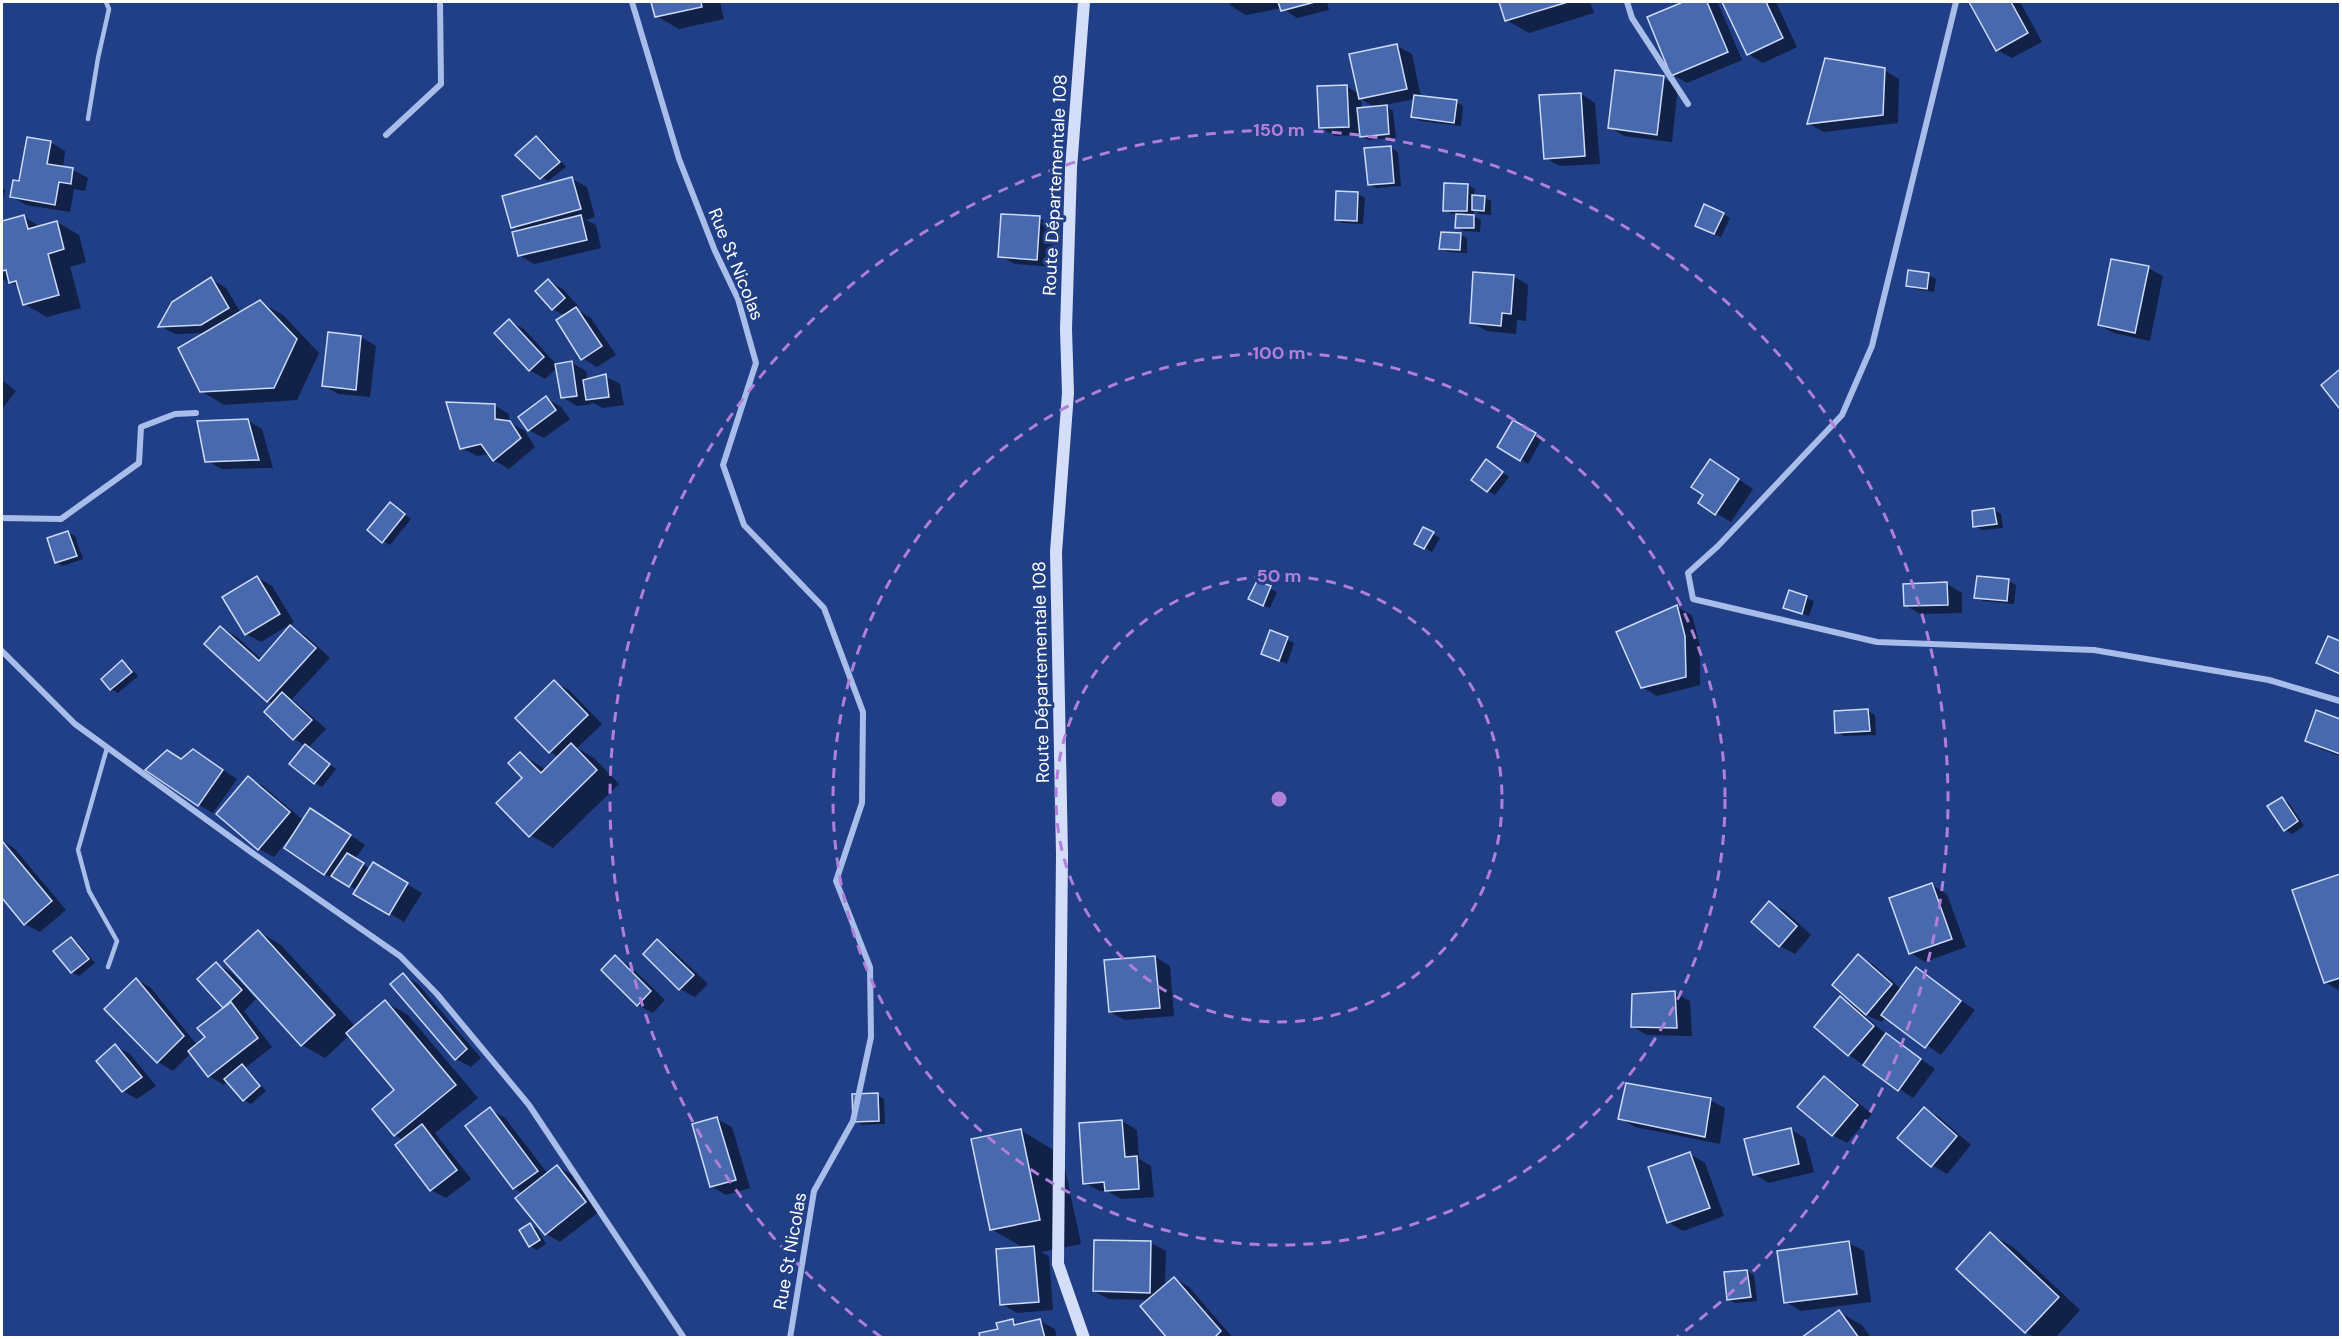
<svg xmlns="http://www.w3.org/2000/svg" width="2342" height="1339" viewBox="0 0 2342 1339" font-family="'DM Sans',sans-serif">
	<rect width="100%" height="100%" fill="#203f86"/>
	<g fill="#0007" fill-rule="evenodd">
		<path d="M653,2H720L724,19L679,29L656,16Z"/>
		<path d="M1230,2H1327L1329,10L1297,18L1282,8L1246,15L1231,6Z"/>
		<path d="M1501,2H1590L1594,13L1529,33L1506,20Z"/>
		<path d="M1687,2H1715L1718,3L1742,60L1687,83L1673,75L1649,17Z"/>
		<path d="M1723,2H1776L1797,47L1763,63L1748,54Z"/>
		<path d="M1971,2H2020L2042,42L2012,58L1997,50Z"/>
		<path d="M1397,46L1412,54L1421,97L1456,102L1463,106L1461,126L1420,121L1413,117L1415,99L1384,105L1393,111L1396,138L1368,140L1361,135L1335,136L1320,127L1346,86L1359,94ZM1361,99L1376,108L1362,109Z"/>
		<path d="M1884,70L1899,79L1898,123L1824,132L1809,124Z"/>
		<path d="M1663,78L1678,86L1672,142L1624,136L1609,127Z"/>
		<path d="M1581,94L1595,103L1600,164L1560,166L1545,158Z"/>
		<path d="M537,137L543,141L566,167L548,181L541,177Z"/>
		<path d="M50,142L65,151L63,168L73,170L88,178L85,191L74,189L70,212L26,205L11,196Z"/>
		<path d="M1391,148L1398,152L1401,186L1376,188L1369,184Z"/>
		<path d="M572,179L587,187L595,217L586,220L596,225L601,248L534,264L519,255L520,231L513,227Z"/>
		<path d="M1468,185L1475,189L1474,197H1484L1491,201V215L1480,214L1474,210V216L1481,220L1480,232L1464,231L1457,227L1458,214H1452L1445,210Z"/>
		<path d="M2,188L5,190L2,203Z"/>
		<path d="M1358,194L1365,198L1363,224L1343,223L1336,219Z"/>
		<path d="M1723,214L1730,218L1721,237L1703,229Z"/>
		<path d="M24,217L41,227L57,222L79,235L86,262L70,267L81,308L47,317L24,304L20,287L2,279V223Z"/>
		<path d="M1039,218L1054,226L1052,267L1015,264L1000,256Z"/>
		<path d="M1460,234L1467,238V253L1448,252L1441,248Z"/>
		<path d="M2148,268L2163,276L2150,341L2114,333L2099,325Z"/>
		<path d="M1929,275L1936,279L1934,292L1915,289L1908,285Z"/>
		<path d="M1513,276L1528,285L1526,321L1517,320L1516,334L1487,331L1472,323Z"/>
		<path d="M211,279L226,288L241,313L260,302L283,315L319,353L297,400L224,405L201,391L206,333L175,334L160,326Z"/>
		<path d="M548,281L563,289L579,307L576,309L591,318L616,355L597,367L582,358L565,316L553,309Z"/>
		<path d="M509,321L524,329L557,365L571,362L586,371L588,381L605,376L620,384L624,405L603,408L591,402L592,404L577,406L562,397L557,368L545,379L530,370L496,333Z"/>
		<path d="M361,337L376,346L370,397L339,394L324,386Z"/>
		<path d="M2,380L16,391L3,408L2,407Z"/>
		<path d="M546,398L561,407L570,419L544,438L529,430Z"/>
		<path d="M494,405L509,414V422L525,431L535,447L509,469L494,460L489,454L477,456L462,448Z"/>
		<path d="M247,420L262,429L273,468L222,469L207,461Z"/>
		<path d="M1513,422L1542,439L1528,464L1499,446Z"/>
		<path d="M1494,465L1509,477L1495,495L1488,491Z"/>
		<path d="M1725,470L1753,489L1731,522L1716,513Z"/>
		<path d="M391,504L411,519L390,545L383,541Z"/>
		<path d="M1994,510L2001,514L2003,528L1982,530L1975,526Z"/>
		<path d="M1424,529L1440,538L1432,552L1416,543Z"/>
		<path d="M68,532L75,536L83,559L63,566L56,562Z"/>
		<path d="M257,577L272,586L294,622L261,642L246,634Z"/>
		<path d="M1978,577L2009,581L2016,585L2014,604L1983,601L1976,597Z"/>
		<path d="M1257,582L1277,592L1270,608L1257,603Z"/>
		<path d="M1947,584L1962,593V613L1920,614L1905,605Z"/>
		<path d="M1790,592L1814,601L1809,616L1785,607Z"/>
		<path d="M1677,607L1692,615L1700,646V685L1657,696L1642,687Z"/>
		<path d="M291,627L306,636L330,658L292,699L326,729L308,748L336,769L322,787L315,783L306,746L294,739L273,704L268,701L221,628L236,636L262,660Z"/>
		<path d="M1271,632L1294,643L1287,664L1270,657Z"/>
		<path d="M2329,638L2340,643V675L2318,663Z"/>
		<path d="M122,662L129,666L138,676L118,693L111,689L103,679Z"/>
		<path d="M554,682L569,690L602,724L577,748L594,758L619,784L553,848L530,835L520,753L546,770L559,757L550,752Z"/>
		<path d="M1868,711L1875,715L1876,735L1844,736L1837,732Z"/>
		<path d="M2317,712L2340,721V756L2321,749L2306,740Z"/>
		<path d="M193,751L237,779L213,813L199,805L181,760Z"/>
		<path d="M248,778L263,786L304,821L326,819L365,845L355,859L370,869L373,864L422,893L404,922L356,893L357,890L324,874L292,835L274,857L259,849Z"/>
		<path d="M2282,799L2289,803L2304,826L2292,834L2285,830Z"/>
		<path d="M2,841L14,848L66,910L40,932L25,924L2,896Z"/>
		<path d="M2340,876V991L2325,982L2294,891Z"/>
		<path d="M1932,885L1947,894L1966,947L1925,962L1910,953Z"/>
		<path d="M1770,903L1785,911L1811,935L1795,954L1780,946Z"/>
		<path d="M259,932L281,945L356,1027L386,1002L408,1015L478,1098L435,1133L471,1179L446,1198L431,1190L404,1140L395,1135L396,1090L350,1035L325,1058L302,1045Z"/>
		<path d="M71,939L78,943L95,963L79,976L72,972L55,951Z"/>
		<path d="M657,941L672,950L708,984L695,997L680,989Z"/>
		<path d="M1859,956L1874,965L1901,989L1916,969L1975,1010L1941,1055L1886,1017L1882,1022L1862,1013L1888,1036L1935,1069L1913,1098L1849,1055L1816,1027L1841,998L1859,1009Z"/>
		<path d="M615,957L630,966L665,1000L653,1013L638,1005Z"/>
		<path d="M1155,957L1170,966L1174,1016L1125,1020L1110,1012Z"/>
		<path d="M216,964L231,972L256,999L244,1011L272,1047L245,1068L266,1091L251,1104L244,1100L228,1081L224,1085L209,1076L191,1053L173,1071L158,1062L136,979L151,988L197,1045L207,1037L226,1008L199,980Z"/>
		<path d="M403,975L418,984L481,1058L471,1067L456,1059Z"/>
		<path d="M1675,993L1690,1001L1692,1036L1647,1035L1632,1026Z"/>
		<path d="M115,1046L130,1054L156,1086L137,1099L123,1091Z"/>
		<path d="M1824,1078L1839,1087L1872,1114L1847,1143L1832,1135Z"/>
		<path d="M877,1095L884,1099L885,1124L862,1125L855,1121Z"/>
		<path d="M1710,1100L1725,1108L1720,1144L1635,1127L1620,1118Z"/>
		<path d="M490,1109L505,1118L548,1174L557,1166L572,1175L600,1211L560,1242L546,1234L523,1194L514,1188Z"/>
		<path d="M1924,1109L1939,1117L1971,1145L1947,1174L1932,1165Z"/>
		<path d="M717,1119L732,1127L750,1188L726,1195L711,1186Z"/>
		<path d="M1122,1121L1137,1130L1139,1159L1151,1166L1154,1197L1121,1199L1107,1191H1100L1085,1183Z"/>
		<path d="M1790,1129L1805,1138L1814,1172L1769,1183L1754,1174Z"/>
		<path d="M1020,1130L1062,1155L1081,1244L1041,1252L1049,1256L1053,1310L1017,1313L1002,1304L1024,1248L991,1229Z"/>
		<path d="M1690,1154L1705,1163L1724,1216L1683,1231L1668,1222Z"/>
		<path d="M530,1225L537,1229L546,1244L537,1250L530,1246Z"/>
		<path d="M1990,1234L2013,1247L2080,1310L2055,1338H2035L2026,1332Z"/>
		<path d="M1151,1243L1166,1251L1165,1286L1174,1278L1189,1287L1233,1338H1169L1149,1300L1109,1299L1094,1291Z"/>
		<path d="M1849,1243L1864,1251L1871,1302L1801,1311L1786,1302Z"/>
		<path d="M1747,1271L1754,1275L1757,1301L1735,1303L1728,1299Z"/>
		<path d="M1839,1312L1862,1325L1871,1338H1803Z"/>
		<path d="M1013,1321L1020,1325L1040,1321L1055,1329L1057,1338H981L1000,1330Z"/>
	</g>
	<g fill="#4869ae" stroke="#cddbf7" stroke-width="1.5">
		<path d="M651,2H701L702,7L655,17Z"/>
		<path d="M1278,2H1315L1281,11Z"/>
		<path d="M1499,2H1568L1505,21Z"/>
		<path d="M1683,2H1707L1728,52L1671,76L1647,17Z"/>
		<path d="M1722,2H1766L1783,38L1747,55Z"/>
		<path d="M1969,2H2011L2028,33L1996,51Z"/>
		<path d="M1397,44L1407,89L1359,99L1349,54Z"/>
		<path d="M1825,58L1885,68L1883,115L1807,124Z"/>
		<path d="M1615,70L1664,76L1657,135L1608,128Z"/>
		<path d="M1347,85L1349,127L1319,128L1317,86Z"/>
		<path d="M1581,93L1585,156L1544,159L1539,95Z"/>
		<path d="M1414,95L1457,100L1454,123L1411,117Z"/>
		<path d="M1387,105L1389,134L1360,137L1357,108Z"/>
		<path d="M536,136L560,162L540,179L515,155Z"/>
		<path d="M27,137L51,141L47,164L73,168L71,184L59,182L55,205L10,197L13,180L19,181Z"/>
		<path d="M1391,146L1394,183L1368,185L1364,148Z"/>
		<path d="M572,177L581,209L511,228L502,196Z"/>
		<path d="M1444,183L1468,184L1467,211H1443Z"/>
		<path d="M1336,191L1358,192L1357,221L1335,220Z"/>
		<path d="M1472,195L1485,196L1484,211L1472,210Z"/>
		<path d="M1704,204L1724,213L1714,234L1695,226Z"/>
		<path d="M1001,214L1040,216L1037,260L998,257Z"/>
		<path d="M1456,214L1474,215V228H1455Z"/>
		<path d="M24,215L28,229L57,221L64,249L48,254L59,295L23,305L16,281L9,283L6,270L2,271V221Z"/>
		<path d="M581,215L587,240L518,256L512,232Z"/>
		<path d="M1441,232L1461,233L1460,250L1439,249Z"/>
		<path d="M2111,259L2149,266L2135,333L2098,325Z"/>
		<path d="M1908,270L1929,273L1927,289L1906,286Z"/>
		<path d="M1473,272L1514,275L1511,314L1502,313L1501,326L1470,323Z"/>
		<path d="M211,277L229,308L201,325L158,327L172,302Z"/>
		<path d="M548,279L565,298L552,310L535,291Z"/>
		<path d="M260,300L297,339L274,388L200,392L178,348Z"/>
		<path d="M576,307L602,346L581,360L556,320Z"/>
		<path d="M509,319L544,357L529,371L494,333Z"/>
		<path d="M328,332L361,336L356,390L322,386Z"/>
		<path d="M572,361L577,396L561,398L555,364Z"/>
		<path d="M2340,369V408H2339L2321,385Z"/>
		<path d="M606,374L609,397L586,400L583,380Z"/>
		<path d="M546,396L556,410L528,431L518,417Z"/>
		<path d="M446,402L495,404V419L510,421L521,438L493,461L481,444L460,449Z"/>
		<path d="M248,419L259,460L205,462L197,421Z"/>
		<path d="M1513,420L1536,433L1520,461L1497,447Z"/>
		<path d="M1486,459L1503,472L1487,492L1471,480Z"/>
		<path d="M1710,459L1739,479L1715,515L1698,503L1703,495L1691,487Z"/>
		<path d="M390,502L405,514L382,543L367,530Z"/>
		<path d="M1994,508L1997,524L1973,527L1972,511Z"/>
		<path d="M1423,527L1434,532L1424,549L1414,544Z"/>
		<path d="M68,531L77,556L55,563L47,538Z"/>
		<path d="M257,576L280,614L245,635L222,597Z"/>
		<path d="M1977,576L2009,579L2007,601L1974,598Z"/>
		<path d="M1257,581L1271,586L1263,606L1248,599Z"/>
		<path d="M1947,582L1948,605L1904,606L1903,584Z"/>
		<path d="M1789,590L1807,596L1802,614L1783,608Z"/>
		<path d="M1677,605L1685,636L1686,677L1641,688L1616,632Z"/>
		<path d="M290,625L316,648L267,702L204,644L220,626L259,661Z"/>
		<path d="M1270,630L1288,637L1279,661L1261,654Z"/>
		<path d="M2328,636L2340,641V674L2316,663Z"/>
		<path d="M122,660L132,672L110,690L101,679Z"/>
		<path d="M554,680L588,715L549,753L515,718Z"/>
		<path d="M282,692L312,720L293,740L264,712Z"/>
		<path d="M1868,709L1870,731L1835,733L1834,711Z"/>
		<path d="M2316,710L2340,719V754L2305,741Z"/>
		<path d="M571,743L597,770L529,837L496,803L522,778L508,763L520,752L541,773Z"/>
		<path d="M305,744L330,764L314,784L289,764Z"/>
		<path d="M193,749L223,770L198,806L145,770L167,750L181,759Z"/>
		<path d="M248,776L290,812L258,850L216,814Z"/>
		<path d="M2282,797L2298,821L2284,831L2267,806Z"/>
		<path d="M310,808L351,835L324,875L284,848Z"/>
		<path d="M2,841L52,901L24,925L2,898Z"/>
		<path d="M347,853L364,863L349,887L331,876Z"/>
		<path d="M373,862L408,883L389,915L353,894Z"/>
		<path d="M2340,874V978L2324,983L2292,890Z"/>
		<path d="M1932,883L1952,939L1909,954L1889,898Z"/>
		<path d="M1769,901L1797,926L1779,947L1751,922Z"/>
		<path d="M258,930L335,1015L301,1046L224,961Z"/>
		<path d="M71,937L89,959L71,973L53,951Z"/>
		<path d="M657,939L694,975L679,990L643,954Z"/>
		<path d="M1858,954L1892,984L1866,1015L1832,985Z"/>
		<path d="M615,955L651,991L637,1006L601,970Z"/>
		<path d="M1155,956L1160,1008L1109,1012L1104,960Z"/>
		<path d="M216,962L242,990L223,1008L197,979Z"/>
		<path d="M1916,967L1961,1001L1925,1048L1881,1015Z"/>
		<path d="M403,973L467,1049L455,1060L390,984Z"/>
		<path d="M136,978L184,1036L157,1063L104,1009Z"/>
		<path d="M1675,991L1677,1028L1631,1027L1632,994Z"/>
		<path d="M1840,996L1874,1026L1848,1056L1814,1027Z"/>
		<path d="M385,1000L456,1085L394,1136L372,1109L394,1090L346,1033Z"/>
		<path d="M231,1002L258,1038L208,1077L188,1051L205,1037L197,1028Z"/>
		<path d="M1886,1033L1921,1059L1898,1091L1863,1065Z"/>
		<path d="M115,1044L142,1077L122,1092L96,1061Z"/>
		<path d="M242,1064L260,1086L243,1101L224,1079Z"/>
		<path d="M1824,1076L1858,1105L1832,1136L1797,1107Z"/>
		<path d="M1626,1083L1711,1098L1705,1137L1618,1119Z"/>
		<path d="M878,1093L879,1121L853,1122L852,1094Z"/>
		<path d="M490,1107L538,1171L513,1189L465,1126Z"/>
		<path d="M1924,1107L1957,1136L1931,1167L1897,1138Z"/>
		<path d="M717,1117L736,1180L710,1187L692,1124Z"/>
		<path d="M1122,1120L1125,1157L1137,1156L1139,1189L1105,1191L1104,1182L1083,1184L1079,1123Z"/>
		<path d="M422,1124L457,1170L430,1191L395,1145Z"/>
		<path d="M1791,1128L1799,1164L1753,1175L1744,1139Z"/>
		<path d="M1021,1129L1040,1220L990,1230L971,1139Z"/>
		<path d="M1690,1152L1710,1208L1667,1223L1648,1167Z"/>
		<path d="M557,1165L586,1202L545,1235L515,1198Z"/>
		<path d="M530,1223L540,1240L529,1247L519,1230Z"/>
		<path d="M1990,1232L2059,1297L2025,1333L1956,1269Z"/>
		<path d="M1094,1240L1151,1241L1150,1293L1093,1291Z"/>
		<path d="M1849,1241L1857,1294L1784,1303L1777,1251Z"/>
		<path d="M1034,1246L1039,1302L1000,1305L996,1249Z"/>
		<path d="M1747,1270L1751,1297L1727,1300L1724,1272Z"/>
		<path d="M1174,1277L1221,1331L1214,1338H1167L1140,1306Z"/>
		<path d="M1839,1310L1859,1338H1801Z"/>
		<path d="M1013,1319L1014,1325L1040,1319L1045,1338H980L979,1333L998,1329L996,1323Z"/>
	</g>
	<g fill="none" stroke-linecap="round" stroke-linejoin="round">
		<g stroke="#a8bdea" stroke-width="4.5">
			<path d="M88,119L98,58L109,9L106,2"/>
			<path d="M107,748L78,850L89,891L117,941L108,967"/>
		</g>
		<g stroke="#a8bdea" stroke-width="6">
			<path d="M632,2L679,159L715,251L738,299L756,363L723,465L744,525L824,608L863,712L862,803L836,881L870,967L871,1037L853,1121L814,1191L790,1338"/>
			<path d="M1627,2L1632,18L1688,104"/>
			<path d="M1956,2L1872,346L1842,415L1718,546L1688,573L1693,599L1877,642L2094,650L2269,680L2340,701"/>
			<path d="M386,135L441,84L440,2"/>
			<path d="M2,518L61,519L139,463L141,427L175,414L196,413"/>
			<path d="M2,651L75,724L251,852L400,956L437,994L529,1105L684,1338"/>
		</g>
		<path stroke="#d4def8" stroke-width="12" d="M1084,2L1071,168L1066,329L1068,393L1056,552L1062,854L1058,1264L1084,1338"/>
	</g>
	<g fill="none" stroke="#b080d9" stroke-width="3" stroke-dasharray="10 8">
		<circle cx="1279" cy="799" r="223"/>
		<circle cx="1279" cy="799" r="446"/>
		<path d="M881 1337A669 669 0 1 1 1677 1337"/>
	</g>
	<g text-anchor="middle" stroke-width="6" stroke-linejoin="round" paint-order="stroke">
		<g font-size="18" fill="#fff" stroke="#203f86">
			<text transform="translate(1055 185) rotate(-87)" y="6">Route Départementale 108</text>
			<text transform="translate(736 264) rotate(68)" y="6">Rue St Nicolas</text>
			<text transform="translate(1041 672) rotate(-91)" y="6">Route Départementale 108</text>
			<text transform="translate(790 1251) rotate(-80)" y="6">Rue St Nicolas</text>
		</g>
	</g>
	<circle cx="1279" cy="799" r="9" fill="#b080d9" stroke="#203f86" stroke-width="3"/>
	<g font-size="18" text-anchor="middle" font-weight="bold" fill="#b080d9" stroke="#203f86" stroke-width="6" stroke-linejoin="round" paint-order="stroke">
		<text x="1279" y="136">150 m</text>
		<text x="1279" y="359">100 m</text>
		<text x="1279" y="582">50 m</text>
	</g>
	<rect width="2342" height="1339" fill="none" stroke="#ffffff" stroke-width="6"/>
</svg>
